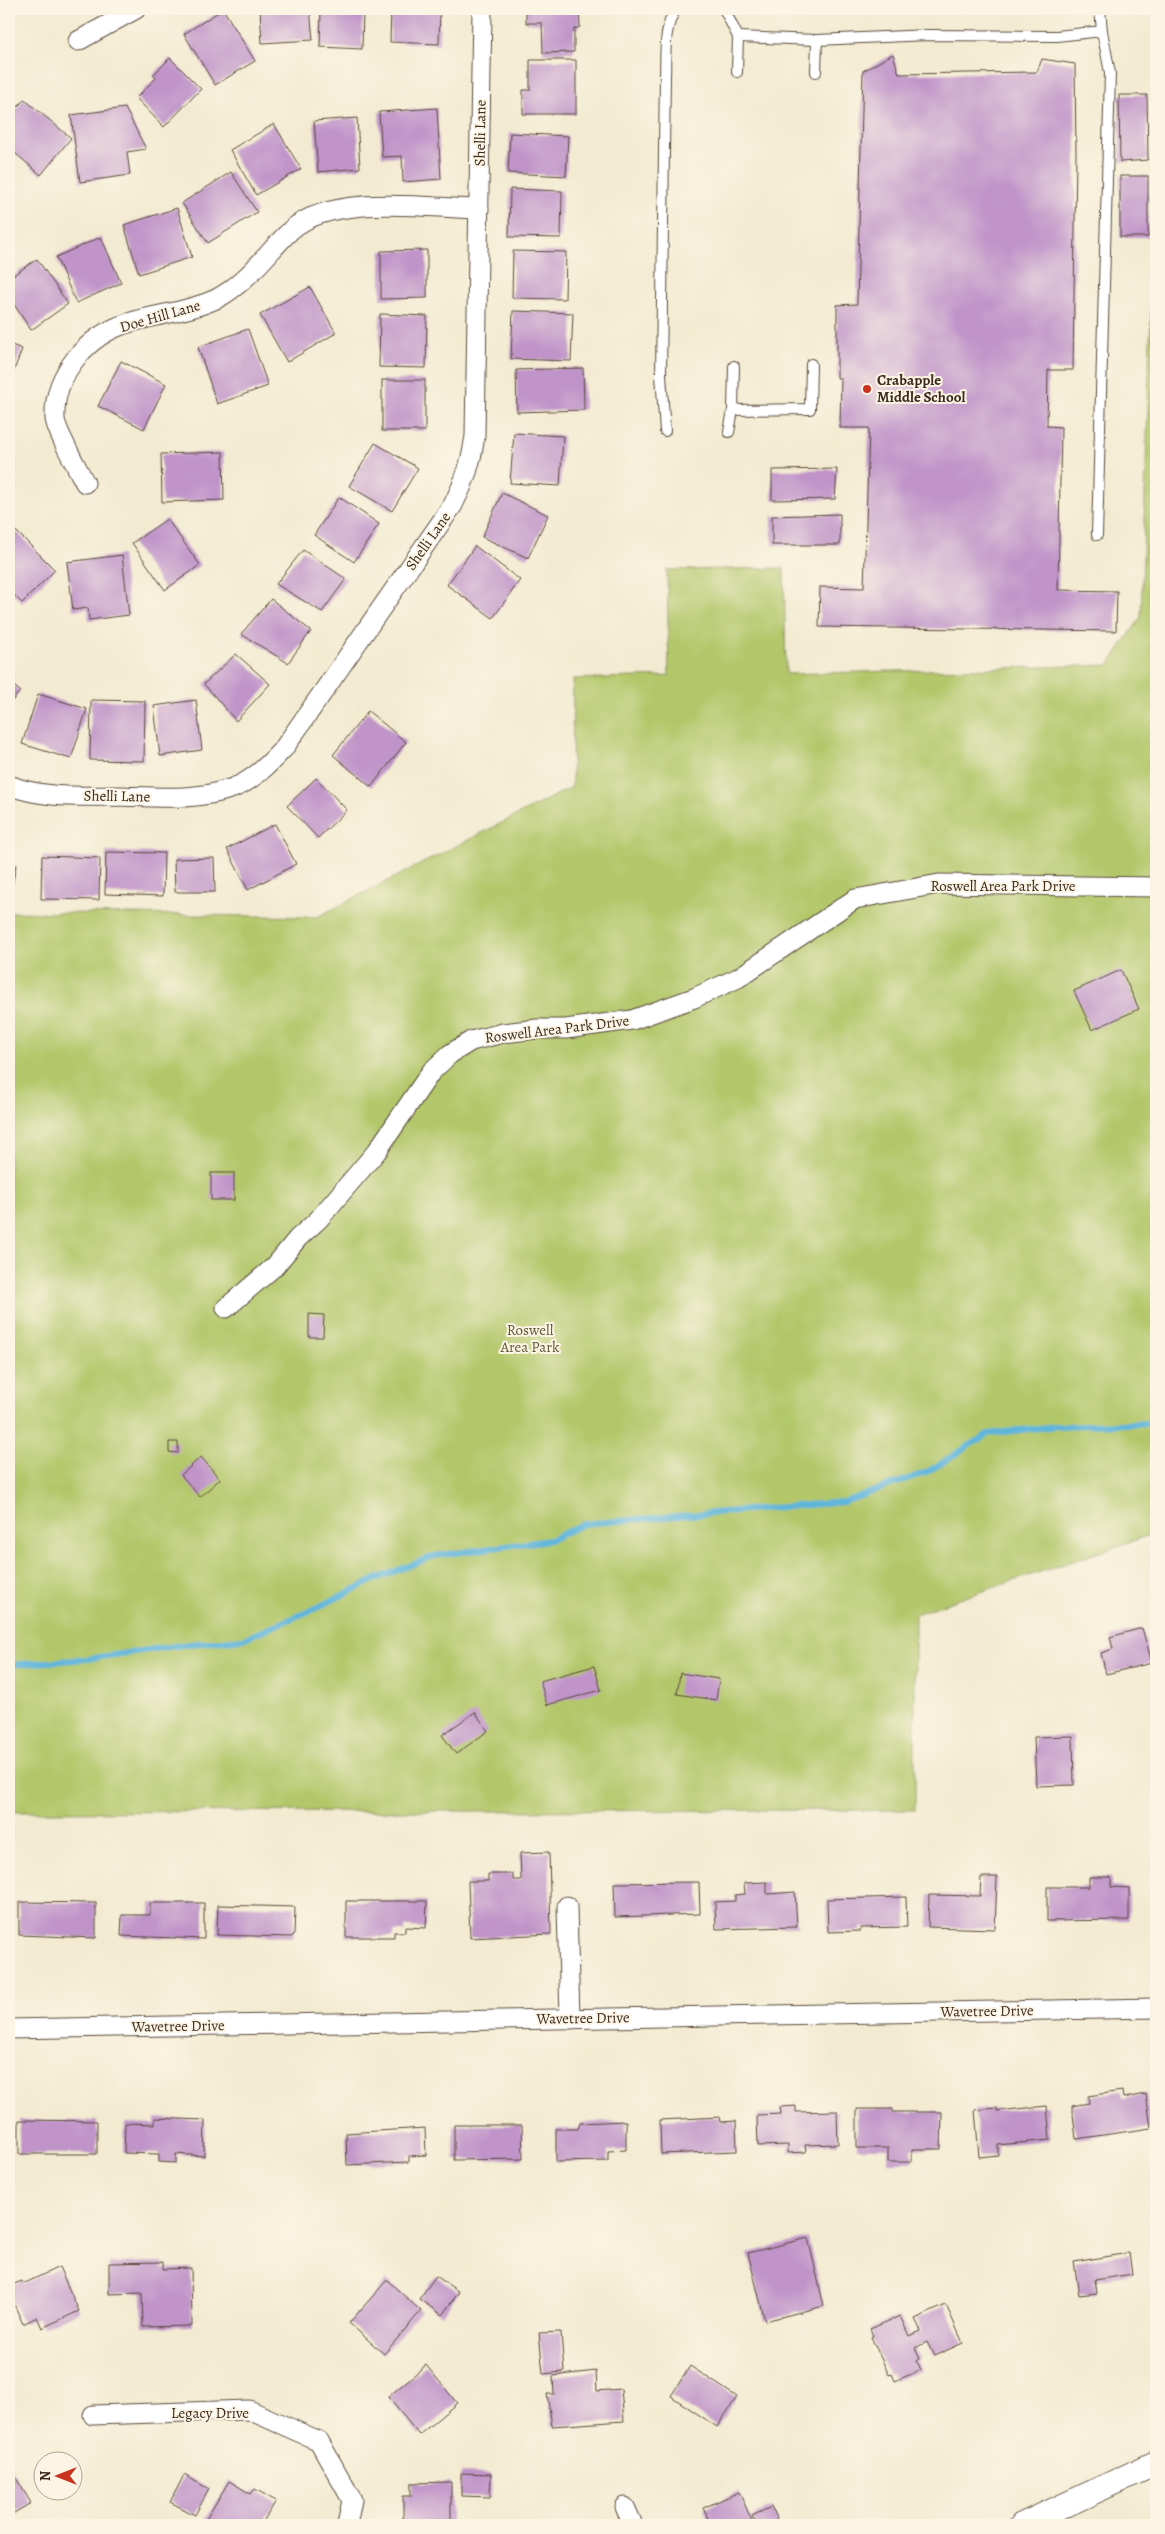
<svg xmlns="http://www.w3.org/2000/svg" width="1165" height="2534" viewBox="0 0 1165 2534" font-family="Alegreya,serif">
	<rect width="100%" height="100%" fill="#fcf5e5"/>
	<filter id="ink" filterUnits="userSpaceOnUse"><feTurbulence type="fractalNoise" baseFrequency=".02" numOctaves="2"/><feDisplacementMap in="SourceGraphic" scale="10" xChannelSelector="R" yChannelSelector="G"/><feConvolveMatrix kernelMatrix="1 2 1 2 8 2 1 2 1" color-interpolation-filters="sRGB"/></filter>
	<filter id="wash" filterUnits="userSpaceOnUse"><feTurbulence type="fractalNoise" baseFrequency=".0096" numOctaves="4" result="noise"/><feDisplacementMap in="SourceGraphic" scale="20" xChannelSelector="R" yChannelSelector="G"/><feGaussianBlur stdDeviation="1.12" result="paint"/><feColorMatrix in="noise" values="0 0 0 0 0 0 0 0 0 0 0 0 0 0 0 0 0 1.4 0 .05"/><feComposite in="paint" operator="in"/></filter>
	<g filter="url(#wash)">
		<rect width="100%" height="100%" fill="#f3ebd1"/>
		<path fill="#b3c76b" stroke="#777844" d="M1156,159V1533L915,1614V1810L9,1812V912L317,917L572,787L573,679L669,676L667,570L784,568L786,674L1109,665L1141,617Z"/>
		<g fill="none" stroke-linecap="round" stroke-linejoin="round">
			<path stroke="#5fb5dc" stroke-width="6" d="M9,1665L87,1659L189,1644L243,1639L312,1610L376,1579L434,1556L550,1540L583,1524L844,1502L927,1472L988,1434L1056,1426L1156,1423"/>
		</g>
		<g id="blocks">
			<g fill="#c094c9">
				<path d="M223,9L255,61L215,85L184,34Z"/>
				<path d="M260,9H310L313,40L262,43Z"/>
				<path d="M321,9H363L362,49L320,47Z"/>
				<path d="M391,9H440L439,44L390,42Z"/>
				<path d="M526,9H579L580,27L574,29V52L543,53L542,23H526Z"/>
				<path d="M893,54L899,74L1037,72L1042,59L1075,64L1076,155L1073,370H1048L1047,426L1061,427L1058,590L1117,591L1116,631L819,627L820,587L864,588L869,428H840L841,378H837V305L857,304L863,71Z"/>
				<path d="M170,58L201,89L164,127L136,98L156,78L153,75Z"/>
				<path d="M530,60H576V114H523V90H530Z"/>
				<path d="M1119,95H1147L1148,160L1120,162Z"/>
				<path d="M24,99L71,138L41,175L9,148V118Z"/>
				<path d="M125,108L146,149L127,152L130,175L80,182L71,115Z"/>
				<path d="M437,108L441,179L403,182L402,156L382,157L379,112Z"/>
				<path d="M357,118L360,168L318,172L314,121Z"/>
				<path d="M274,124L301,169L256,195L230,150Z"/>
				<path d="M510,133L568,136L566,176L508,173Z"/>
				<path d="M231,172L257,212L208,243L182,203Z"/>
				<rect x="1120" y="176" width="28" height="61"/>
				<path d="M510,189L562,191L561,238L509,237Z"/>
				<path d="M177,208L192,257L139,274L124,225Z"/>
				<path d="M101,237L121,283L76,303L56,257Z"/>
				<path d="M427,250V298L381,299V251Z"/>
				<path d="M513,251L566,252L565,299L512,298Z"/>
				<path d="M37,259L68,304L31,330L9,297V278Z"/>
				<path d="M310,287L336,333L287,362L260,315Z"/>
				<path d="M513,311L573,313L571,361L511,359Z"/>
				<path d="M380,314L427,316L426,368L379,367Z"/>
				<path d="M248,329L268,386L217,404L198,347Z"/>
				<path d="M9,344L22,349L9,384Z"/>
				<path d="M121,361L166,384L144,429L98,406Z"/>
				<path d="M583,368L584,410L517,412L516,370Z"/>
				<rect x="382" y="380" width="43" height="51"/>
				<path d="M514,433L563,436L560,486L510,483Z"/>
				<path d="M375,443L418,468L392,511L349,486Z"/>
				<path d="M223,452L224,500L162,502L161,454Z"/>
				<path d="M837,469L835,499L772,500V470Z"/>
				<path d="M502,493L548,515L528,558L482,537Z"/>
				<path d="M339,497L379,524L354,562L314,535Z"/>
				<path d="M840,514V545H772V516Z"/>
				<path d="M167,519L200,565L165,590L132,543Z"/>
				<path d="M16,531L55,570L22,603L9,590V538Z"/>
				<path d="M475,546L520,580L493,618L447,585Z"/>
				<path d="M303,550L346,579L322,612L276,584Z"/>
				<path d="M122,555L129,615L89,620L88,608L73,610L67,562Z"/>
				<path d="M271,599L311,631L288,663L241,634Z"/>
				<path d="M236,654L270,684L236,721L204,684Z"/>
				<path d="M9,682L20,691L9,705Z"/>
				<path d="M38,694L87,709L71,759L22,744Z"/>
				<path d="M91,700L145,701L144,761L90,760Z"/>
				<path d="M196,700L202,750L160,756L154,706Z"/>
				<path d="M368,711L406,742L371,787L333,755Z"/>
				<path d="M316,778L347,810L318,838L287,806Z"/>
				<path d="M275,824L296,864L248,890L227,849Z"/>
				<path d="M106,852L164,853L163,896L105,894Z"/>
				<path d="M42,856L100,858L99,900L41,899Z"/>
				<path d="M214,858L215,892H175L174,859Z"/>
				<path d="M9,864L16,865L11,892L9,891Z"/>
				<path d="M1121,970L1139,1009L1092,1030L1074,991Z"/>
				<rect x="211" y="1173" width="23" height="27"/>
				<path d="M309,1314L324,1315L323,1337H309Z"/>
				<path d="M169,1442H178V1453L169,1452Z"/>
				<path d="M201,1457L220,1479L200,1497L181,1475Z"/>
				<path d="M1142,1628L1152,1663L1106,1674L1101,1653L1113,1649L1110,1637Z"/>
				<path d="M594,1666L601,1690L547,1705L540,1681Z"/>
				<path d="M680,1673L719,1679L716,1700L677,1694Z"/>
				<path d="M475,1712L488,1731L456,1754L442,1735Z"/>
				<path d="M1073,1736L1074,1785L1036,1786L1034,1737Z"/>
				<path d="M549,1852L551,1934L470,1938L468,1881H488V1874H513V1880H521L520,1853Z"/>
				<path d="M981,1877H997L995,1929L928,1927L929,1895L980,1896Z"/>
				<path d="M1089,1877H1111V1887L1129,1888V1920L1047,1921V1887H1089Z"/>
				<path d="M699,1882L700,1914L615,1917L614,1883Z"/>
				<path d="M767,1882V1894L795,1892L797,1927L716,1929L715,1902L735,1901V1895L745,1894L744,1883Z"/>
				<path d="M906,1897L907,1927L861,1928V1931L828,1932L827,1899Z"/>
				<path d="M346,1901H427L426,1928L405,1927V1932H394V1937H346Z"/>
				<path d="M19,1902L96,1903V1938L19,1935Z"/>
				<path d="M150,1903H204V1939L121,1936L122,1915H150Z"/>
				<path d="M218,1905L295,1907L294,1935L291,1937L217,1935Z"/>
				<path d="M1122,2091L1123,2098L1146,2094L1151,2128L1076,2139L1072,2106L1089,2103L1088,2096Z"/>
				<path d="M796,2106V2112L837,2111L838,2144L805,2145L806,2152L788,2153V2145L758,2146L757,2115L781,2114L780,2107Z"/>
				<path d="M1047,2106L1050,2140L998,2145V2155L979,2157L975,2110L997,2108V2111Z"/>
				<path d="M857,2109H893V2112H942L941,2149H912V2162H888V2148H857Z"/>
				<path d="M720,2117L721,2122L736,2121L737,2151L661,2154L660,2120Z"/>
				<path d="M155,2118L205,2120L204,2156L176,2154V2163L159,2162V2154L124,2153L125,2123L155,2124Z"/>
				<path d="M19,2120L97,2121V2154H19Z"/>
				<path d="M626,2121V2150L608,2151V2161L556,2162V2129H578L580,2123Z"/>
				<path d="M454,2125H522L523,2159L454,2160Z"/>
				<path d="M425,2128L426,2155L409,2156V2162L347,2165L346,2133Z"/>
				<path d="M808,2238L824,2306L765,2321L748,2253Z"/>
				<path d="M1129,2253L1132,2274L1095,2280L1097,2293L1079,2295L1074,2262Z"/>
				<path d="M163,2262V2269L191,2268L192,2326L143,2327L142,2293L109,2294V2263Z"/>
				<path d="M59,2267L79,2311L42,2328L37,2317L23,2324L9,2293V2286L22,2281L23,2284Z"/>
				<path d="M436,2276L459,2292L442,2315L419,2299Z"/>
				<path d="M387,2280L421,2311L384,2354L349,2323Z"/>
				<path d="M946,2305L963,2343L934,2356L927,2342L915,2348L920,2359L917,2361L921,2370L895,2381L892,2374L889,2375L871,2337L873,2336L870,2329L900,2316L909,2336L921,2331L915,2319Z"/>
				<path d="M561,2332L564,2372L543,2374L539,2333Z"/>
				<path d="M426,2365L457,2403L419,2435L388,2397Z"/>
				<path d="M690,2366L737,2397L717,2427L671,2396Z"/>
				<path d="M596,2371L597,2391L621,2389L624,2421L552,2426L547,2394H554L553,2376Z"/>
				<path d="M9,2466L31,2503L9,2516Z"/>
				<path d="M461,2473L491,2474L490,2497L461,2496Z"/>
				<path d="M184,2475L209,2489L195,2515L170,2502Z"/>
				<path d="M229,2481L251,2494L255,2489L276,2501L261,2525H212L205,2521Z"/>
				<path d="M451,2482V2525H403V2496H411V2483Z"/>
				<path d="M739,2492L754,2525H711L703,2508Z"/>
				<path d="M771,2507L779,2525H757L752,2516Z"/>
			</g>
		</g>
	</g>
	<g filter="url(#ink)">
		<use href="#blocks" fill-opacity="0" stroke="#574739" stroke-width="1"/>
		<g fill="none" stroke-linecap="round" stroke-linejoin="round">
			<g stroke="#574739" stroke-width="12">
				<g id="service">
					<path d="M724,9L738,37L737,72"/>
					<path d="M738,37L817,40L928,35L1057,36L1102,31L1100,9"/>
					<path d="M816,72L817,40"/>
					<path d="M733,410L810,409L811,364"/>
					<path d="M665,431L661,375L665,76C666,54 663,28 676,9"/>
					<path d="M729,432L733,410L734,366"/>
					<path d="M1097,535L1110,73L1102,31"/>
				</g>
			</g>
			<g stroke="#574739" stroke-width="21">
				<g id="minor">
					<path d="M78,41L136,9"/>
					<path d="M85,483C79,471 55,429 55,418C53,374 88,335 128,323C157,314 188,312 216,299C246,284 267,253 291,230C332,193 427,208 479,209"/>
					<path d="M9,785C43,799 83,796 119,796C157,797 196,801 233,788C254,780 269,764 284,748L453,505C465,482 472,461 475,436L482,9"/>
					<path d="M226,1308L275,1266L298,1238L318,1220L377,1151L431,1072L450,1054L471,1041L503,1033L537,1029H566L632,1020L694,998L738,978L855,899L939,884L1156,887"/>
					<path d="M567,1906L570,2019"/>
					<path d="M9,2029L1156,2008"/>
					<path d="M93,2415L249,2410L319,2441L352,2500L347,2525"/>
					<path d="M625,2507L633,2525"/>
				</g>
			</g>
			<g stroke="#574739" stroke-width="26">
				<path id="tertiary" d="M1022,2525L1156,2463"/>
			</g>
			<use href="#service" stroke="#fff" stroke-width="10"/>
			<use href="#minor" stroke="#fff" stroke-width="19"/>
			<use href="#tertiary" stroke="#fff" stroke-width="24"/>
		</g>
	</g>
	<circle fill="#c8321e" stroke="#fcf5e5" stroke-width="2" cx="867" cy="389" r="5"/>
	<g text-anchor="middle" stroke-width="4" stroke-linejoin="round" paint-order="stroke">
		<g font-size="15" fill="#3b2a1e" stroke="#fcf5e5">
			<text transform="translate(480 133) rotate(-89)" y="5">Shelli Lane</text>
			<text transform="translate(160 316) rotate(-16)" y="5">Doe Hill Lane</text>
			<text transform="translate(428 541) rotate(-55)" y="5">Shelli Lane</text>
			<text transform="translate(117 796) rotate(1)" y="5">Shelli Lane</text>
			<text x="1003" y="891">Roswell Area Park Drive</text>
			<text transform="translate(557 1029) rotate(-7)" y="5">Roswell Area Park Drive</text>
			<text transform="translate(987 2011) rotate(-1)" y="5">Wavetree Drive</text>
			<text transform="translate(583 2018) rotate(-1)" y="5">Wavetree Drive</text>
			<text transform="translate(178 2026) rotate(-1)" y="5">Wavetree Drive</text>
			<text x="210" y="2418">Legacy Drive</text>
		</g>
		<g font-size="15" font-weight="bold" fill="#3b2a1e" stroke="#fcf5e5" text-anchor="start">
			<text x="877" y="385">Crabapple<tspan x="877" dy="17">Middle School</tspan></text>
		</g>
		<g font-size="15" fill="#5f5935" stroke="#fcf5e5">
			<text x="530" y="1335">Roswell<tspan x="530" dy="17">Area Park</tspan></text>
		</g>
	</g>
	<rect width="1165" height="2534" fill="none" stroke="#fcf5e5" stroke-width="30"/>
	<g transform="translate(58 2476) rotate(270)"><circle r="24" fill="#fcf5e5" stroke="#afa495"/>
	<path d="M0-4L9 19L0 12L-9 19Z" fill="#c8321e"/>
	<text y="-8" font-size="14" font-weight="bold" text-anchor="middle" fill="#3b2a1e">N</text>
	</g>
</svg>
